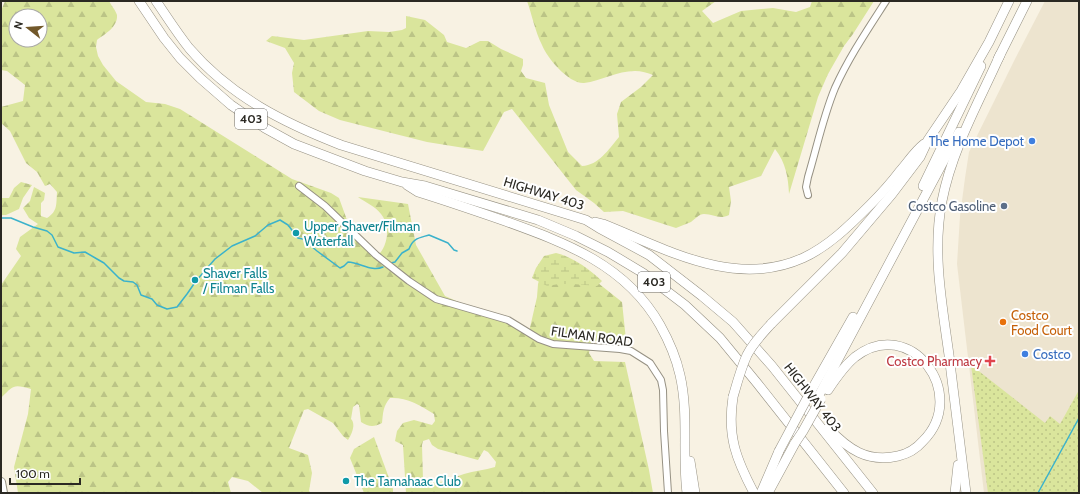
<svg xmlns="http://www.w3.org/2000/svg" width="1080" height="494" viewBox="0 0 1080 494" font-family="Cabin,sans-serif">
	<defs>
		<pattern id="grass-dots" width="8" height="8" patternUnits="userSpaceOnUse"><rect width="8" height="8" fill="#dae59c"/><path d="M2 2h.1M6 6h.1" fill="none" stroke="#bbc486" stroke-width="1.8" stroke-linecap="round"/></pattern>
		<pattern id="forest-firs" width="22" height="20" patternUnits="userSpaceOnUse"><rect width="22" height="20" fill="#dae59c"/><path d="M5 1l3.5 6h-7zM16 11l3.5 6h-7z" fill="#bbc486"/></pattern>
		<pattern id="wetland-marsh" width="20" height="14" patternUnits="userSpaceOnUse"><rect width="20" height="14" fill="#dae59c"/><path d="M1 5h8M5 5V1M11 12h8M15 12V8" fill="none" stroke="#bbc486"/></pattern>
	</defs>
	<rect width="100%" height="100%" fill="#f8f2e3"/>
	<path fill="#ede4cf" d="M1045,1H1079V493H984L957,264L960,216L965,178L969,152L1015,59Z"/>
	<path fill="url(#grass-dots)" d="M971,365L1045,423L1050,416L1060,424L1079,390V493H988Z"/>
	<g fill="url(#forest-firs)" fill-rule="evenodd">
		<path d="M5,1H109C111,5 116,11 117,15C118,27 105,34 97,40L96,47L98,56L103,65L116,81L146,102L165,104L180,109L292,179L331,193L339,198L351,231L376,257C388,248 391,226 381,214C376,207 365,202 358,197L408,204L416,245L445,296L481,312L509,319L529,332L537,297L538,284L542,270L593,279L622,302L626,340L592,341L589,353L594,361L625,362L649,470L653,493H406L403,445L395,441L397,431L403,423L414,420L432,425L435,421L434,414C420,405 406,397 390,398C383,406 383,413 382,423C374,427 369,427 361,422L359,405L357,404L353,407L351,419C356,424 352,434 348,440L343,436L333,423L308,409L304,410L289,448L308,455L312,473L309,491L311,493H263L248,481L232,477L228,482L231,493H18L14,467L28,414L31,389C13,384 14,385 1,398V285L21,256L16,249L20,237L38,224L29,218L23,208L30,201L34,187L45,193L44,200L41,203V216L47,218C58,211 56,204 57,192L50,184L45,186L37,172L26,163L10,131L1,123V107L23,101L25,85L7,71L1,70V11ZM16,16H40V40H16ZM429,439L432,445L438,449L478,460L484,450L488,452L496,462L495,467C485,470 474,471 464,474C451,478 437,487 423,480L422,445L423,441Z"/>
		<path d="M527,1H716L702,11L713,23L741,11L773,8L796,12L810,7L812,1H874L853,34L844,46L828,74L818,97L789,194C788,177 786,163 775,149L761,176L729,187L731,201L729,215C719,220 714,214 704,214C699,214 695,219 691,222C686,224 681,226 676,228L623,211L604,212L594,203L576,190L512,109L504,112L483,151L427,142L340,120L319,111L294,92L292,73L294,63L285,48L266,41L272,36L304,40L368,31L389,32L402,30L406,28V16L425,20L444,35L447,42L466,48L480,41H488L501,49L523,59V65L521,71L526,78L545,83L549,105L568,152L582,166C599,165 608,150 619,137L617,114L621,102L641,87L653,75C648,73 641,71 635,71C617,71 601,81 584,83C569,84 547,58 542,45C535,31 532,15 527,1Z"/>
		<path d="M21,182L32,185L23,198L19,209L6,215H1V198H9L14,188Z"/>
		<path d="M374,437L393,489V493H364L350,458L354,449Z"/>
	</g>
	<path fill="url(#wetland-marsh)" d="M556,253C573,257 589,269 602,281L597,286L573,284H559L547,286L532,278L536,268L544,256Z"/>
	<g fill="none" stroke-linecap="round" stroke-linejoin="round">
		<g stroke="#3bb2cb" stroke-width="1.5">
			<path d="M1,218H11L33,227L47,231L52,235L58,247L74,253L85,252L97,259L104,263L119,278L124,281L133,282L137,285L141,295L152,299L157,305L167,309L177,307L187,294L196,281L215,259L232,246L255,236L268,225L280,220L288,225L298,238L303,239L317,251L340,268L344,266L348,262C361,263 372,272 383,267"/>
			<path d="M391,263L395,262L402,253L409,249C413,238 419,238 429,235L448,243L454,250L457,251"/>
			<path d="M1038,493L1079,418"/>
		</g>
		<g stroke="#969183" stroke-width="8">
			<g id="minor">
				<path d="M299,186L325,206L376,255L409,281L436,299L508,320L539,339L553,344L620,349L631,351L650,363L661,380L663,390L664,431L668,493"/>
				<path d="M808,195L806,187L808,177C817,147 823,117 835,88C849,57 868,29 886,1"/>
			</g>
		</g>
		<g stroke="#969183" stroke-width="10">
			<path id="major" d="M1,482L3,493"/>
		</g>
		<g stroke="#969183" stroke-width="10">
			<g id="highway">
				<path d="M139,1L164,38L180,58L200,78L231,105L265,128L294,144L365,171L402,182L425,186L538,220L576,236L608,252L643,273L685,305L720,338L757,383L844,493"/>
				<path d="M156,1C167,17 177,33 189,48C230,96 284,123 341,145L586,220L599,228L649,255L702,296L733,322L772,366L873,493"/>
				<path d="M998,59L1027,1"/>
				<path d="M407,185L418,192C447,201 476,211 505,221C566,243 626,265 660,325C669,341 676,357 680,375C689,414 682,454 687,493"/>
				<path d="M923,186L981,66"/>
				<path d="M595,222L603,224C666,249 734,289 803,258C829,246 850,225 870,205C880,195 891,183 900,171C908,162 914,152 924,144"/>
				<path d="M771,324L842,253L892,194L920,157L928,140L961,91L989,42L1009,1"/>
				<path d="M828,390C836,378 844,366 855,357C910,314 970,394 923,441C917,448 907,454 898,456C867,463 848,449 828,428"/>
				<path d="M811,391L853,317"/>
				<path d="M733,397C727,436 736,459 754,493"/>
				<path d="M818,397L959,132"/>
				<path d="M690,461L695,493"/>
				<path d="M761,493L779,451"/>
				<path d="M768,493L795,443"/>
				<path d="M955,493L958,465"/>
				<path d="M966,493C960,447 955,401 949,355C942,304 932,252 942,201C952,149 979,102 1000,55"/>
			</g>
		</g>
		<use href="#minor" stroke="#fff" stroke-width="6"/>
		<use href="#major" stroke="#fff" stroke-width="8"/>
		<use href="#highway" stroke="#fff" stroke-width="9"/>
		<g stroke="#969183" stroke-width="10" stroke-linecap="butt">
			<g id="highway-bridge">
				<path d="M733,397C737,383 741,368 747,355C753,343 762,334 771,324"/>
				<path d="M795,443L803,431L821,399"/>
				<path d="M779,451L811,391"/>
			</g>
		</g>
		<use href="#highway-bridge" stroke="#fff" stroke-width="9"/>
	</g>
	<g fill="#3f7fe0" stroke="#fff" stroke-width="1.5">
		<circle cx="1032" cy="141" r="4"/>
		<circle cx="1025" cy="354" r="4"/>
	</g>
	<circle fill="#5c6f8a" stroke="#fff" stroke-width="1.5" cx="1004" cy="206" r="4"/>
	<g fill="#0f9aa8" stroke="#fff" stroke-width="1.5">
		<circle cx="296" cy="233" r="4"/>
		<circle cx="195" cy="280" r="4"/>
		<circle cx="346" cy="481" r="4"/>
	</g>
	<circle fill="#e8710a" stroke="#fff" stroke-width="1.5" cx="1003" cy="322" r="4"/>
	<path fill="#e0444e" stroke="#fff" stroke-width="1.5" d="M988 355h4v4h4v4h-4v4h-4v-4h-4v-4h4z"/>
	<g text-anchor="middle" stroke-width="4" stroke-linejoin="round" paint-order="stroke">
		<g fill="#fff" stroke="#6b6965" stroke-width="1">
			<rect x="235" y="109" width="32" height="20" rx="3"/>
			<rect x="638" y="272" width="32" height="20" rx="3"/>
		</g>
		<g font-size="12" font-weight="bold" fill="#2b2923">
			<text x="251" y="123">403</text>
			<text x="654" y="286">403</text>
		</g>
		<g font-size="13" fill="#366cbe" stroke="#fff" text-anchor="end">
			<text x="1024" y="146">The Home Depot</text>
			<text x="1033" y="359" text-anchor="start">Costco</text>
		</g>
		<g font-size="13" fill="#2b2923" stroke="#fff">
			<text transform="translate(544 193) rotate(17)" y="5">HIGHWAY 403</text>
			<text transform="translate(592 336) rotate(8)" y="5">FILMAN ROAD</text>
			<text transform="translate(813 397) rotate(52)" y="5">HIGHWAY 403</text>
		</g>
		<g font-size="13" fill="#4e5e75" stroke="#fff" text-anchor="end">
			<text x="996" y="211">Costco Gasoline</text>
		</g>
		<g font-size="13" fill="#0d838f" stroke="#fff" text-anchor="start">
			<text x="304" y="231">Upper Shaver/Filman<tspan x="304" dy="15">Waterfall</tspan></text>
			<text x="203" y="278">Shaver Falls<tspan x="203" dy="15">/ Filman Falls</tspan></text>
			<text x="354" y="486">The Tamahaac Club</text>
		</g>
		<g font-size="13" fill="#c56008" stroke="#fff" text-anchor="start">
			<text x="1011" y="320">Costco<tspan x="1011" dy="15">Food Court</tspan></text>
		</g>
		<g font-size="13" fill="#be3a42" stroke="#fff" text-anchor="end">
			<text x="982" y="366">Costco Pharmacy</text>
		</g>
	</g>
	<rect width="1080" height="494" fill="none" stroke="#2b2923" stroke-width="4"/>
	<g transform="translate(28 28) rotate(287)"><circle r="19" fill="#ffffff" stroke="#aaa9a7"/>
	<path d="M0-3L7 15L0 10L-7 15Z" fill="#72582a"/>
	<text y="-6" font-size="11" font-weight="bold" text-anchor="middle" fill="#2b2923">N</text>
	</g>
	<path d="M10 478v6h70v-6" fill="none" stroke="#2b2923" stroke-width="2"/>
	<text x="16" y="478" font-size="12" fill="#2b2923" stroke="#ffffff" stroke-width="3" paint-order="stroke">100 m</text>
</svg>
